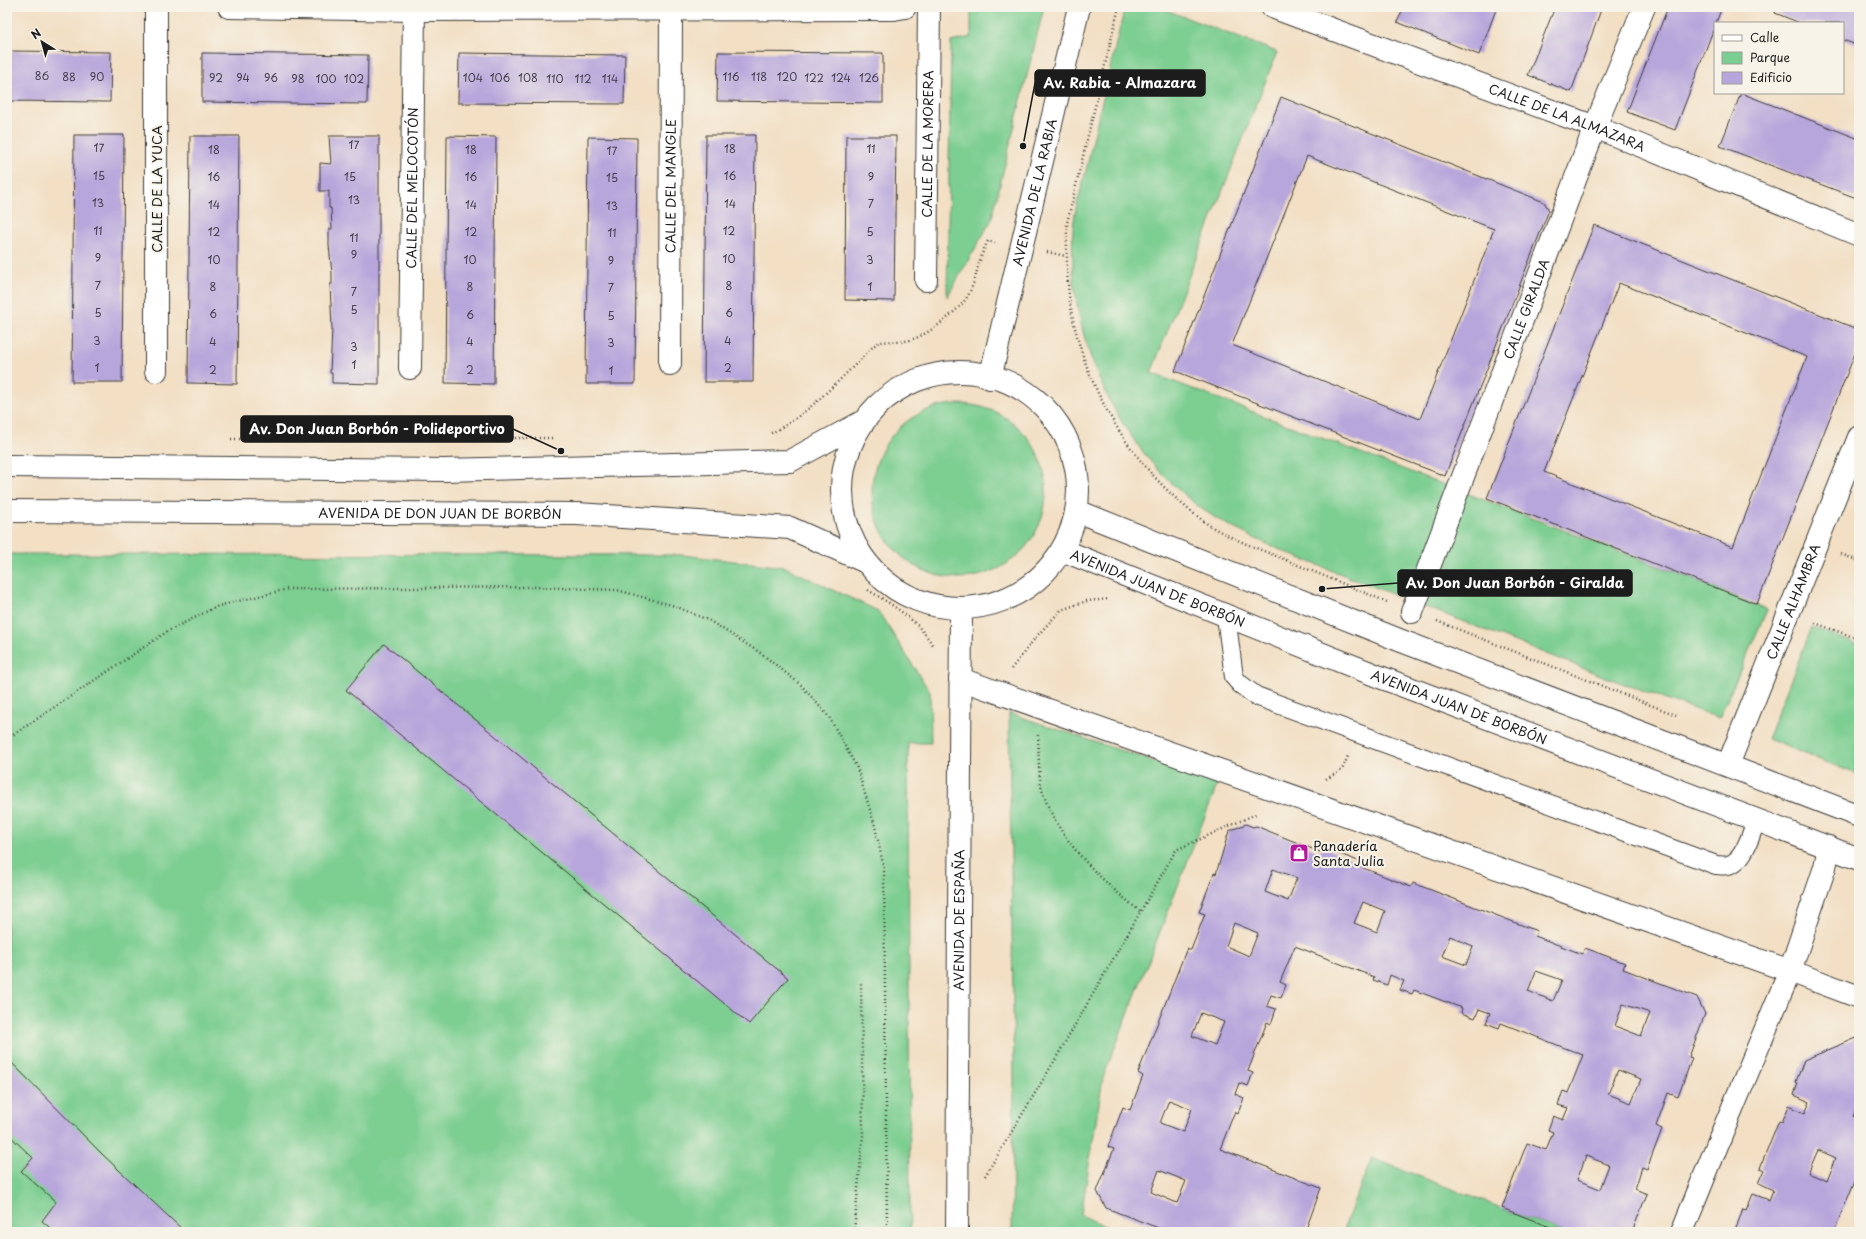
<svg xmlns="http://www.w3.org/2000/svg" width="1866" height="1239" viewBox="0 0 1866 1239" font-family="'Playpen Sans',sans-serif">
	<rect width="100%" height="100%" fill="#f7f3e8"/>
	<filter id="ink" filterUnits="userSpaceOnUse"><feTurbulence type="fractalNoise" baseFrequency=".025" numOctaves="2"/><feDisplacementMap in="SourceGraphic" scale="8" xChannelSelector="R" yChannelSelector="G"/><feConvolveMatrix kernelMatrix="1 2 1 2 8 2 1 2 1" color-interpolation-filters="sRGB"/></filter>
	<filter id="wash" filterUnits="userSpaceOnUse"><feTurbulence type="fractalNoise" baseFrequency=".012" numOctaves="4" result="noise"/><feDisplacementMap in="SourceGraphic" scale="16" xChannelSelector="R" yChannelSelector="G"/><feGaussianBlur stdDeviation="0.9" result="paint"/><feColorMatrix in="noise" values="0 0 0 0 0 0 0 0 0 0 0 0 0 0 0 0 0 1.4 0 .05"/><feComposite in="paint" operator="in"/></filter>
	<g filter="url(#wash)">
		<rect width="100%" height="100%" fill="#f2dfc4"/>
		<g fill="#7bce91" stroke="#4c7556">
			<path d="M971,7H1044L991,221L947,297L951,42L971,37Z"/>
			<path d="M1125,7H1158L1277,52L1151,373L1697,581L1767,610L1719,718L1608,678L1292,555C1263,542 1231,529 1205,511C1116,448 1066,337 1073,230C1074,209 1082,187 1087,166C1099,113 1112,60 1125,7Z"/>
			<circle cx="959" cy="491" r="87"/>
			<path d="M7,554L682,555L785,567L878,611L930,692L931,743H908L910,1232H7Z"/>
			<path d="M1812,627L1859,645V775L1767,739Z"/>
			<path d="M1009,713L1218,783L1103,1078L1081,1215L1118,1232H1012L1014,1078Z"/>
			<path d="M1372,1158L1563,1232H1342Z"/>
		</g>
		<g id="blocks">
			<g fill="#b7a6db" fill-rule="evenodd">
				<path d="M1389,7H1497L1479,55L1397,22L1402,12Z"/>
				<path d="M1555,7H1602L1571,92L1528,75Z"/>
				<path d="M1668,7H1722L1675,130L1627,112Z"/>
				<path d="M1777,7H1859V46L1843,40V23H1800L1775,13Z"/>
				<path d="M7,51L111,52L110,102L7,101Z"/>
				<path d="M718,52L883,53V103L717,101Z"/>
				<path d="M202,53L368,55L367,104L202,102Z"/>
				<path d="M459,53L625,55L624,104L458,103Z"/>
				<path d="M1741,93L1859,139V199L1720,146Z"/>
				<path d="M1281,97L1544,202L1549,210L1445,476L1175,371ZM1307,156L1494,229L1420,419L1232,345Z"/>
				<path d="M74,135H124L122,382H72Z"/>
				<path d="M706,135H755L753,382H704Z"/>
				<path d="M190,136H239L237,384L188,383Z"/>
				<path d="M329,136H379V384L332,383V373H330L332,329L330,284H332V273L329,246V229H332L331,208H329V191H320V163L331,164Z"/>
				<path d="M447,136L496,137L494,384L445,383Z"/>
				<path d="M846,136H896L894,301L845,300Z"/>
				<path d="M588,137L637,138L635,384H586Z"/>
				<path d="M1594,225L1857,329L1859,333V343L1757,604L1487,498ZM1619,283L1807,357L1733,547L1544,472Z"/>
				<path d="M384,644L788,978L749,1024L346,690Z"/>
				<path d="M1246,824L1253,827L1256,826L1320,852L1322,847L1363,863L1361,867L1411,887L1413,883L1537,931L1535,936L1582,954L1585,948L1625,963L1623,969L1697,997L1705,1014L1689,1057L1692,1058L1678,1097L1668,1093L1656,1126L1662,1129L1647,1169L1642,1167L1635,1189L1647,1194L1632,1232H1563L1502,1208L1527,1143L1546,1150L1553,1132L1548,1130L1553,1116L1563,1120L1568,1108L1558,1105L1563,1091L1568,1093L1583,1055L1501,1023L1499,1028L1486,1023L1490,1013L1479,1009L1475,1018L1461,1013L1462,1008L1414,990L1412,994L1400,990L1404,981L1390,975L1387,985L1373,980L1374,977L1295,946L1280,982L1286,985L1281,998L1271,995L1267,1006L1276,1009L1271,1024L1267,1022L1248,1071L1253,1073L1248,1086L1239,1083L1235,1094L1244,1098L1238,1113L1235,1111L1220,1149L1321,1188L1305,1232H1169L1106,1208L1097,1191L1114,1149L1108,1147L1123,1107L1130,1110L1143,1076L1138,1073L1187,948L1191,950L1205,914L1199,912L1214,873L1216,874L1229,831ZM1273,869L1297,878L1288,901L1265,892ZM1363,902L1385,911L1377,932L1354,923ZM1234,923L1258,933L1249,956L1226,946ZM1450,936L1473,946L1466,965L1442,956ZM1536,971L1562,980L1553,1001L1528,991ZM1623,1004L1650,1013L1641,1036L1615,1026ZM1201,1013L1224,1022L1215,1045L1192,1036ZM1618,1070L1641,1079L1631,1103L1608,1094ZM1169,1100L1192,1109L1183,1132L1160,1123ZM1586,1156L1609,1165L1600,1189L1577,1180ZM1159,1170L1186,1181L1177,1203L1151,1192Z"/>
				<path d="M1859,1037V1101L1853,1117L1859,1119V1179L1856,1178L1834,1232H1734L1743,1210L1746,1211L1753,1194L1769,1200L1773,1190L1758,1183L1764,1170L1760,1168L1779,1121L1782,1122L1789,1106L1805,1113L1810,1102L1794,1095L1798,1083L1796,1082L1804,1060ZM1818,1150L1836,1158L1827,1181L1808,1173Z"/>
				<path d="M7,1058L102,1154L185,1232H55L42,1221L56,1202L21,1171L33,1158L7,1133Z"/>
			</g>
		</g>
	</g>
	<g filter="url(#ink)">
		<use href="#blocks" fill-opacity="0" stroke="#3c3935" stroke-width="1"/>
		<g fill="none" stroke-linecap="round" stroke-linejoin="round">
			<g stroke="#3c3935" stroke-width="20">
				<path id="service" d="M1226,616L1234,677L1240,684L1256,696L1716,865C1719,865 1725,866 1728,865C1744,862 1752,832 1756,820"/>
			</g>
			<g stroke="#3c3935" stroke-width="24">
				<g id="pedestrian">
					<path id="s1" d="M1412,612L1595,127"/>
					<path d="M960,679L1790,971L1859,997"/>
					<path d="M1720,1138L1790,971L1825,867L1829,847"/>
				</g>
			</g>
			<g stroke="#3c3935" stroke-width="24">
				<g id="minor">
					<path d="M156,7V371"/>
					<path d="M229,7L414,10L894,9L905,7"/>
					<path id="s2" d="M1272,7L1595,127L1859,235"/>
					<path d="M1595,127L1644,7"/>
					<path id="s3" d="M926,280L929,7"/>
					<path id="s4" d="M670,364L671,7"/>
					<path id="s5" d="M410,368L414,7"/>
					<path id="s6" d="M990,378L1079,7"/>
					<path id="s7" d="M1728,765L1859,437"/>
					<path d="M1682,1232L1720,1138"/>
				</g>
			</g>
			<g stroke="#3c3935" stroke-width="24">
				<g id="tertiary">
					<circle cx="960" cy="490" r="118"/>
					<path d="M7,466L444,470L790,461L862,422"/>
					<path id="s8" d="M7,511L577,514L790,528L866,562"/>
					<path d="M1077,511L1399,640L1859,816"/>
					<path id="s9" d="M1062,550L1380,677L1859,859"/>
					<path id="s10" d="M957,1232L961,608"/>
				</g>
			</g>
			<g stroke="#3c3935" stroke-width="2.5" stroke-dasharray="1 3" stroke-linecap="butt">
				<path d="M1119,7L1067,223C1067,249 1066,276 1070,302C1083,390 1136,474 1209,525C1231,539 1257,548 1281,558C1316,573 1352,587 1387,602"/>
				<path d="M1047,252L1066,256"/>
				<path d="M771,433C803,418 830,389 856,364C861,360 873,345 878,343C886,340 896,343 905,341C924,338 945,321 959,307C978,289 975,263 988,241L995,243"/>
				<path d="M231,439L554,438"/>
				<path d="M1841,554L1859,561"/>
				<path d="M868,590C893,605 919,621 933,646"/>
				<path d="M1437,621L1676,715"/>
				<path d="M1815,623L1859,639"/>
				<path d="M1011,669L1036,637L1061,610L1087,601L1109,599"/>
				<path d="M1038,735C1039,750 1038,779 1043,793C1060,843 1101,880 1141,912"/>
				<path d="M7,739L168,631L218,606L288,589L535,587L617,590L675,606L710,621L762,654L801,685L829,717L857,768L875,826L884,869L887,1232"/>
				<path d="M1326,779L1342,770L1348,756"/>
				<path d="M985,1176L1052,1065L1176,850L1258,813"/>
				<path d="M854,1232L863,1135L861,982"/>
			</g>
			<use href="#service" stroke="#fff" stroke-width="18"/>
			<use href="#pedestrian" stroke="#fff" stroke-width="22"/>
			<use href="#minor" stroke="#fff" stroke-width="22"/>
			<use href="#tertiary" stroke="#fff" stroke-width="22"/>
		</g>
	</g>
	<defs>
		<g id="shop-square" transform="scale(1)"><rect x="-9" y="-9" width="18" height="18" rx="4" fill="#b5179e" stroke="#f7f3e8"/><path d="M-5-2.5h2.3a2.7 3.5 0 0 1 5.4 0H5L5.5 6h-11ZM-1.5-2.5h3a1.5 2.3 0 0 0-3 0Z" fill="#fff"/></g>
	</defs>
	<g fill-rule="evenodd">
		<use href="#shop-square" x="1299" y="853"/>
	</g>
	<g text-anchor="middle" stroke-width="4" stroke-linejoin="round" paint-order="stroke">
		<g font-size="11" fill="#433e4c">
			<text x="42" y="80">86</text>
			<text x="69" y="81">88</text>
			<text x="97" y="81">90</text>
			<text x="731" y="81">116</text>
			<text x="759" y="81">118</text>
			<text x="787" y="81">120</text>
			<text x="216" y="82">92</text>
			<text x="243" y="82">94</text>
			<text x="271" y="82">96</text>
			<text x="473" y="82">104</text>
			<text x="500" y="82">106</text>
			<text x="528" y="82">108</text>
			<text x="814" y="82">122</text>
			<text x="841" y="82">124</text>
			<text x="869" y="82">126</text>
			<text x="298" y="83">98</text>
			<text x="326" y="83">100</text>
			<text x="354" y="83">102</text>
			<text x="555" y="83">110</text>
			<text x="583" y="83">112</text>
			<text x="610" y="83">114</text>
			<text x="354" y="149">17</text>
			<text x="99" y="152">17</text>
			<text x="730" y="153">18</text>
			<text x="871" y="153">11</text>
			<text x="214" y="154">18</text>
			<text x="471" y="154">18</text>
			<text x="612" y="155">17</text>
			<text x="99" y="180">15</text>
			<text x="730" y="180">16</text>
			<text x="214" y="181">16</text>
			<text x="350" y="181">15</text>
			<text x="471" y="181">16</text>
			<text x="871" y="181">9</text>
			<text x="612" y="182">15</text>
			<text x="354" y="204">13</text>
			<text x="98" y="207">13</text>
			<text x="730" y="208">14</text>
			<text x="871" y="208">7</text>
			<text x="214" y="209">14</text>
			<text x="471" y="209">14</text>
			<text x="612" y="210">13</text>
			<text x="98" y="235">11</text>
			<text x="729" y="235">12</text>
			<text x="214" y="236">12</text>
			<text x="471" y="236">12</text>
			<text x="870" y="236">5</text>
			<text x="612" y="237">11</text>
			<text x="354" y="242">11</text>
			<text x="354" y="259">9</text>
			<text x="98" y="262">9</text>
			<text x="729" y="263">10</text>
			<text x="214" y="264">10</text>
			<text x="470" y="264">10</text>
			<text x="870" y="264">3</text>
			<text x="611" y="265">9</text>
			<text x="98" y="290">7</text>
			<text x="729" y="290">8</text>
			<text x="213" y="291">8</text>
			<text x="470" y="291">8</text>
			<text x="870" y="291">1</text>
			<text x="611" y="292">7</text>
			<text x="354" y="296">7</text>
			<text x="354" y="314">5</text>
			<text x="98" y="317">5</text>
			<text x="729" y="317">6</text>
			<text x="213" y="318">6</text>
			<text x="470" y="319">6</text>
			<text x="611" y="320">5</text>
			<text x="97" y="345">3</text>
			<text x="728" y="345">4</text>
			<text x="213" y="346">4</text>
			<text x="470" y="346">4</text>
			<text x="611" y="347">3</text>
			<text x="354" y="351">3</text>
			<text x="354" y="369">1</text>
			<text x="97" y="372">1</text>
			<text x="728" y="372">2</text>
			<text x="213" y="374">2</text>
			<text x="470" y="374">2</text>
			<text x="611" y="375">1</text>
		</g>
		<g font-size="13" fill="#1c1c1c" stroke="#f7f3e8">
			<text dy="5" stroke="none"><textPath href="#s2" startOffset="315">CALLE DE LA ALMAZARA</textPath></text>
			<text dy="5" stroke="none"><textPath href="#s3" startOffset="136">CALLE DE LA MORERA</textPath></text>
			<text dy="5" stroke="none"><textPath href="#s4" startOffset="178">CALLE DEL MANGLE</textPath></text>
			<text dy="5" stroke="none"><textPath href="#s5" startOffset="180">CALLE DEL MELOCOTÓN</textPath></text>
			<text transform="translate(157 189) rotate(-90)" y="5">CALLE DE LA YUCA</text>
			<text dy="5" stroke="none"><textPath href="#s6" startOffset="191">AVENIDA DE LA RABIA</textPath></text>
			<text dy="5" stroke="none"><textPath href="#s1" startOffset="324">CALLE GIRALDA</textPath></text>
			<text dy="5" stroke="none"><textPath href="#s8" startOffset="433">AVENIDA DE DON JUAN DE BORBÓN</textPath></text>
			<text dy="5" stroke="none"><textPath href="#s9" startOffset="103">AVENIDA JUAN DE BORBÓN</textPath></text>
			<text dy="5" stroke="none"><textPath href="#s7" startOffset="176">CALLE ALHAMBRA</textPath></text>
			<text dy="5" stroke="none"><textPath href="#s9" startOffset="427">AVENIDA JUAN DE BORBÓN</textPath></text>
			<text dy="5" stroke="none"><textPath href="#s10" startOffset="312">AVENIDA DE ESPAÑA</textPath></text>
		</g>
		<g font-size="13" fill="#1c1c1c" stroke="#f7f3e8" text-anchor="start">
			<text x="1313" y="851">Panadería<tspan x="1313" dy="15">Santa Julia</tspan></text>
		</g>
	</g>
	<path fill="none" stroke="#1c1c1c" stroke-width="1.5" d="M1023 146L1035 83M561 451L513 429M1322 589L1398 583"/>
	<g fill="#1c1c1c" stroke="#f7f3e8" stroke-width="1.5">
		<circle cx="1023" cy="146" r="4"/>
		<circle cx="561" cy="451" r="4"/>
		<circle cx="1322" cy="589" r="4"/>
	</g>
	<g fill="#1c1c1c" stroke="#1c1c1c" stroke-width="1.5">
		<rect x="1035" y="70" width="170" height="26" rx="4"/>
		<rect x="241" y="416" width="272" height="26" rx="4"/>
		<rect x="1398" y="570" width="234" height="26" rx="4"/>
	</g>
	<g font-size="14" text-anchor="middle" font-weight="bold" fill="#fff">
		<text x="1120" y="88">Av. Rabia - Almazara</text>
		<text x="377" y="434">Av. Don Juan Borbón - Polideportivo</text>
		<text x="1515" y="588">Av. Don Juan Borbón - Giralda</text>
	</g>
	<rect width="1866" height="1239" fill="none" stroke="#f7f3e8" stroke-width="24"/>
	<rect x="1714" y="22" width="130" height="72" fill="#f7f3e8" stroke="#9f9d96"/>
	<rect x="1722" y="35" width="20" height="6" fill="#ffffff" stroke="#9f9d96"/>
	<text x="1750" y="42" font-size="12" fill="#1c1c1c">Calle</text>
	<rect x="1722" y="52" width="20" height="12" fill="#7bce91" stroke="#9f9d96"/>
	<text x="1750" y="62" font-size="12" fill="#1c1c1c">Parque</text>
	<rect x="1722" y="72" width="20" height="12" fill="#b7a6db" stroke="#9f9d96"/>
	<text x="1750" y="82" font-size="12" fill="#1c1c1c">Edificio</text>
	<g transform="translate(42 42) rotate(323)" stroke="#f7f3e8" stroke-width="3" paint-order="stroke">
	<path d="M0-3L7 15L0 10L-7 15Z" fill="#1c1c1c"/>
	<text y="-6" font-size="11" font-weight="bold" text-anchor="middle" fill="#1c1c1c">N</text>
	</g>
</svg>
